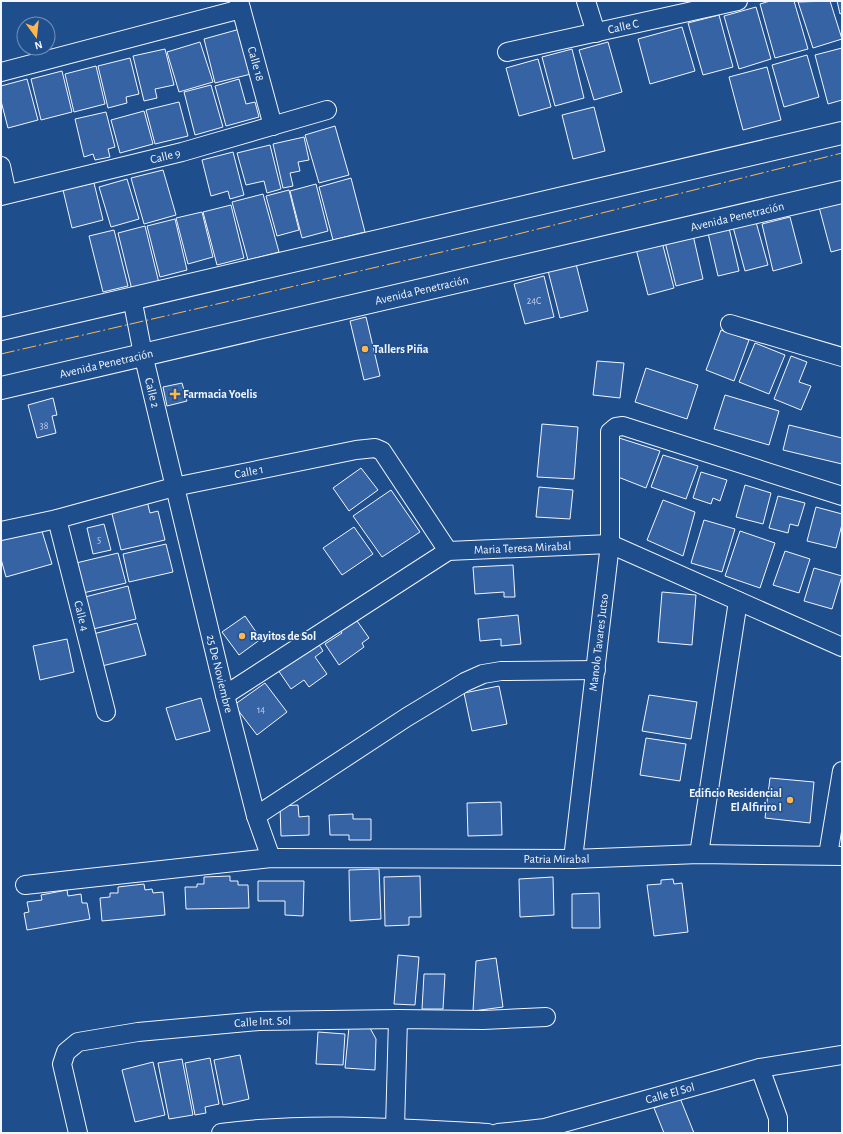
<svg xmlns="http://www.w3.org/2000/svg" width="843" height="1134" viewBox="0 0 843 1134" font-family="'Alegreya Sans',sans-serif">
	<rect width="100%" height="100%" fill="#1f4e8c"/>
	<g fill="#3563a3" stroke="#f2f6ff">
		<path d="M770,1H794L808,49L775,58L760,4Z"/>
		<path d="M830,1L842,39L813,48L798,2Z"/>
		<path d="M837,1H842V13L840,14Z"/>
		<path d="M756,7L771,59L739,69L724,16Z"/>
		<path d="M719,15L733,67L703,75L688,23Z"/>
		<path d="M682,27L695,71L650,84L638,39Z"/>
		<path d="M240,29L251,74L215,83L204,39Z"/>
		<path d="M200,42L213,82L179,92L167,52Z"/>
		<path d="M608,42L622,92L594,100L579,50Z"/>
		<path d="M842,48V100L828,104L815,55Z"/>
		<path d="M165,49L174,85L155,89L157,98L144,101L133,56Z"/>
		<path d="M572,49L584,98L555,106L542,57Z"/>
		<path d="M807,55L819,97L784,107L772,65Z"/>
		<path d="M130,58L139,94L126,97L127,103L108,108L98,66Z"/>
		<path d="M538,59L551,107L519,116L506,68Z"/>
		<path d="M96,66L105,104L74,112L65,74Z"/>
		<path d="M767,67L781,120L743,130L729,77Z"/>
		<path d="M62,71L72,112L41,120L31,79Z"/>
		<path d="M27,79L38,120L8,128L1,101V86Z"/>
		<path d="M239,79L246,104L255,102L259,117L226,126L215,86Z"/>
		<path d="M211,85L223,127L195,135L184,92Z"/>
		<path d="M179,102L188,136L155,144L146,110Z"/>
		<path d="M594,107L605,151L573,159L562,115Z"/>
		<path d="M144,111L153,144L120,153L111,120Z"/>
		<path d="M106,112L115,147L108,149L110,157L95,160L93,154L84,157L75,119Z"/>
		<path d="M335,126L349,175L319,183L305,135Z"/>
		<path d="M304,137L309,160L298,162L300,171L290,173L293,186L283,188L273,144Z"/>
		<path d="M270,145L281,189L267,193L264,181L246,185L237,153Z"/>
		<path d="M233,152L244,195L230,199L228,191L211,196L202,160Z"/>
		<path d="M163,170L176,215L144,224L131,178Z"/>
		<path d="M351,178L365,232L333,240L319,187Z"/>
		<path d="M127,179L139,219L111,227L99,187Z"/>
		<path d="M94,183L103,220L72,228L63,190Z"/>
		<path d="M316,184L328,231L302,238L290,191Z"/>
		<path d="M289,190L299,230L277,236L266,196Z"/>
		<path d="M263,194L279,252L248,260L232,202Z"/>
		<path d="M842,201V249L831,252L819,207Z"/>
		<path d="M231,205L244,258L217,265L203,212Z"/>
		<path d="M202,212L213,257L188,264L176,218Z"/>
		<path d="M790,217L802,263L773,271L762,224Z"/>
		<path d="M175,219L187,270L160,277L147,226Z"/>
		<path d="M756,222L768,265L745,271L733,227Z"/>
		<path d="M145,226L159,283L132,290L118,233Z"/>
		<path d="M729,228L739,271L718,276L708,233Z"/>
		<path d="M114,230L128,286L103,292L89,236Z"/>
		<path d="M693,235L703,279L676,286L665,242Z"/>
		<path d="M662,242L674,288L648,295L636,249Z"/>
		<path d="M575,260L588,311L560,318L547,267Z"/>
		<path d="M544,276L554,317L525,324L514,284Z"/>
		<path d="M366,317L380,376L364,380L350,321Z"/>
		<path d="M721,330L749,340L734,381L706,370Z"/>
		<path d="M755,343L785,355L769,394L739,382Z"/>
		<path d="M791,356L807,362L799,382L811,386L801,410L774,399Z"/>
		<path d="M597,361L624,363L620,398L593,395Z"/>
		<path d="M646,368L698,385L687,419L635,402Z"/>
		<path d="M182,383L187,401L167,406L163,387Z"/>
		<path d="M725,395L779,411L769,445L714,429Z"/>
		<path d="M53,398L57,415L52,416L56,433L37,438L28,405Z"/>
		<path d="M542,424L578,427L574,479L537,477Z"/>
		<path d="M789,425L842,438V464L783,450Z"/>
		<path d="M616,437L660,451L646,488L613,475Z"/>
		<path d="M663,455L698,466L686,499L651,487Z"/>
		<path d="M361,468L378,490L349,511L333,488Z"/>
		<path d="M701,472L727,480L720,501L713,498L711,504L693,498Z"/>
		<path d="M745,485L771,493L763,524L736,517Z"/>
		<path d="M539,487L573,490L570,519L536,517Z"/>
		<path d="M391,490L420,532L382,557L353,516Z"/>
		<path d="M778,496L805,503L798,526L790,524L788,533L769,528Z"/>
		<path d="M146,497L150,513L158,511L165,540L121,550L110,506Z"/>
		<path d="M663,500L695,512L683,556L647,540Z"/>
		<path d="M816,507L842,514V524L836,548L807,541Z"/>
		<path d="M704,520L735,529L722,572L691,563Z"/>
		<path d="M104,524L111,550L93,554L87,528Z"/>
		<path d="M354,527L373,554L342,575L323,548Z"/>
		<path d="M41,528L52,564L6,577L1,559V533Z"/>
		<path d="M740,531L775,543L760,588L725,576Z"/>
		<path d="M166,544L173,572L129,582L123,554Z"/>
		<path d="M785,551L810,559L799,593L773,585Z"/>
		<path d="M118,553L126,583L83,593L76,563Z"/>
		<path d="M513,565L515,597H504V592L475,594L473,567Z"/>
		<path d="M814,568L842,576L832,609L804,601Z"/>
		<path d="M128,586L136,619L93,629L85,597Z"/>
		<path d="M662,592L696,595L692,645L658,642Z"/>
		<path d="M518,615L521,644L501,646V639L480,641L478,619Z"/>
		<path d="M245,616L261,639L239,655L222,632Z"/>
		<path d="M355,618L369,638L362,643L364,647L339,665L325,644L342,633L339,629Z"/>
		<path d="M137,623L146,655L102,666L93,634Z"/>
		<path d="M67,639L74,672L40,680L33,646Z"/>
		<path d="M318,643L323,651L315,657L327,674L309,687L304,680L291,689L278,670Z"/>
		<path d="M265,683L287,712L257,735L234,705Z"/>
		<path d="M499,686L507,724L472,731L464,693Z"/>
		<path d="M649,695L697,702L691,739L642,731Z"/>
		<path d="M201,698L210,731L176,740L166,708Z"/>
		<path d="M646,738L686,744L680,781L640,775Z"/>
		<path d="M770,778L814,782L810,823L765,818Z"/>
		<path d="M501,802L502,835L468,836L467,803Z"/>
		<path d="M298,805L299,817L309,816V835L281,836L280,806Z"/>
		<path d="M353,814V819H371V840H349V835H330L329,815Z"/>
		<path d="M379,869L381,919L350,921L349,870Z"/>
		<path d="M230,876V881H238V885H248L249,908L186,909L185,887H197V884H204V877Z"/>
		<path d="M420,876L421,917H409V925L385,926L384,877Z"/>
		<path d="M553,877L554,915L520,917L519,879Z"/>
		<path d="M673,879L674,884L682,883L688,932L654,936L647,885L661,884V880Z"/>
		<path d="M258,881H304L303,916L285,915V901H258Z"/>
		<path d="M144,884L145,890L152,889L153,893L163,892L165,915L102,921L100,898L110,897V893H118V887Z"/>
		<path d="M67,890L68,896L81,894L82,903H87L90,919L27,930L24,913L29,912L27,902L42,900L41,895Z"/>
		<path d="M599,893L600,928H572V894Z"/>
		<path d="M398,955L419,957L415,1005L394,1004Z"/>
		<path d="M496,958L503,1007L473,1011L476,961Z"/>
		<path d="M424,974H445L443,1009H422Z"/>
		<path d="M349,1027L370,1028L376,1039L375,1070L345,1068Z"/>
		<path d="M318,1032L345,1034L343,1065L316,1064Z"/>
		<path d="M240,1055L249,1099L223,1105L214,1060Z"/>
		<path d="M210,1058L219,1104L205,1107L206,1113L195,1115L185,1063Z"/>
		<path d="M182,1059L193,1115L169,1119L158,1063Z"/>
		<path d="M153,1062L165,1115L135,1122L122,1070Z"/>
		<path d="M680,1098L694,1133H664L654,1108Z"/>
	</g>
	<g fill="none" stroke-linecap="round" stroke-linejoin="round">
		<g stroke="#f2f6ff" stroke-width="20">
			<g id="street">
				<path id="s1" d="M239,1L273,126"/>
				<path d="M586,1L596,33"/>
				<path id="s2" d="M507,52L738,1"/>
				<path d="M1,72L241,9"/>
				<path d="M1,166L7,194"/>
				<path id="s3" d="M1,196L182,152L327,110"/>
				<path id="s4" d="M132,298L143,354L225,695L256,816L271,858"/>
				<path d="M730,324L842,357"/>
				<path id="s5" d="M57,519L106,712"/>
				<path id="s6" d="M1,531L57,519L174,487L356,450L375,448L382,451L448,551"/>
				<path id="s7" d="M225,695L448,551L610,544L842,647"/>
				<path d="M256,816L407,717L465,682L483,674L501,671L596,670"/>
				<path d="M699,854L738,601"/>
				<path d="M828,855L842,771"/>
				<path id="s8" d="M573,859L610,544V432L616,427L623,426L842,496"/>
				<path id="s9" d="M25,885L271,858L573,859L699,854L842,856"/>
				<path d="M760,1068L778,1118V1133"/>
				<path d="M395,1128L398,1019"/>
				<path id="s10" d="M78,1133L62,1064L66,1052L78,1042L138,1032L259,1021L398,1019L483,1020L546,1017"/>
				<path d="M221,1133C309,1121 399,1128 488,1133"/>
				<path id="s11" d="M498,1133L545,1128L760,1068L842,1055"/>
			</g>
		</g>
		<g stroke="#f2f6ff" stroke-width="24">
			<g id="secondary">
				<path d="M1,329L842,133"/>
				<path id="s12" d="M1,388L842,192"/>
			</g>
		</g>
		<use href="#street" stroke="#1f4e8c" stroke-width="18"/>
		<use href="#secondary" stroke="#1f4e8c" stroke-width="22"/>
		<path stroke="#ffb74d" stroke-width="1" stroke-dasharray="14 3 2 3" stroke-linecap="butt" d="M1,354L498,239L842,153"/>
	</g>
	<g fill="#ffb74d" stroke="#1f4e8c" stroke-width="1.5">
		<circle cx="365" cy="349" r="4"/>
		<path d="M173 388h4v4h4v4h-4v4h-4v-4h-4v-4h4z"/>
		<circle cx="242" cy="636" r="4"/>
		<circle cx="790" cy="800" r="4"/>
	</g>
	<g text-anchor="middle" stroke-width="3" stroke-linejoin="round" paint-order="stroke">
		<g font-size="10" fill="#c3d1e8">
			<text x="534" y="304">24C</text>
			<text x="44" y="429">38</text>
			<text x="99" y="543">5</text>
			<text x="261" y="713">14</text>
		</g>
		<g font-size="12" fill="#f2f6ff" stroke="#1f4e8c">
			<text dy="4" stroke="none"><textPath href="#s2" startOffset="119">Calle C</textPath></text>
			<text dy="4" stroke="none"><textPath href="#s1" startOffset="65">Calle 18</textPath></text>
			<text dy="4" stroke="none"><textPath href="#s3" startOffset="169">Calle 9</textPath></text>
			<text dy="4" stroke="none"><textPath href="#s12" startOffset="756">Avenida Penetración</textPath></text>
			<text dy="4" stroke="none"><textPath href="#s12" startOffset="432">Avenida Penetración</textPath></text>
			<text dy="4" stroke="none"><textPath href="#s12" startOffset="108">Avenida Penetración</textPath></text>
			<text dy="4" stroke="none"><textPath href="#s4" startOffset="97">Calle 2</textPath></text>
			<text dy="4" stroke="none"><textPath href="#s6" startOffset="255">Calle 1</textPath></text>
			<text dy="4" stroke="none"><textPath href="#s7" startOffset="340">Maria Teresa Mirabal</textPath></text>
			<text dy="4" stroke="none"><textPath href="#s5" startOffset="100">Calle 4</textPath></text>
			<text dy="4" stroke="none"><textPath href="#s8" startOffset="218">Manolo Tavares Jutso</textPath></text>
			<text dy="4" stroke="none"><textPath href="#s4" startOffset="386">25 De Noviembre</textPath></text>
			<text dy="4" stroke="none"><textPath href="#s9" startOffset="533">Patria Mirabal</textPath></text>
			<text dy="4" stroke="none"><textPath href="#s10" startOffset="285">Calle Int. Sol</textPath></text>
			<text dy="4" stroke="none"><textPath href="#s11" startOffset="177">Calle El Sol</textPath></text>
		</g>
		<g font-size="12" font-weight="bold" fill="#f2f6ff" stroke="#1f4e8c" text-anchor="start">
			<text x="373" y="353">Tallers Piña</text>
			<text x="183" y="398">Farmacia Yoelis</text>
			<text x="250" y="640">Rayitos de Sol</text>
			<text x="782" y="797" text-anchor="end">Edificio Residencial<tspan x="782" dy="14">El Alfiriro I</tspan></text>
		</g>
	</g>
	<rect width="843" height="1134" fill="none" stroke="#f2f6ff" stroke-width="4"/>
	<g transform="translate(36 36) rotate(165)"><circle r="19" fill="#1f4e8c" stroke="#7391ba"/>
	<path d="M0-3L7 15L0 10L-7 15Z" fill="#ffb74d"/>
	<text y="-6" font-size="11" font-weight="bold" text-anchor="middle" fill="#f2f6ff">N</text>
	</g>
</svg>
